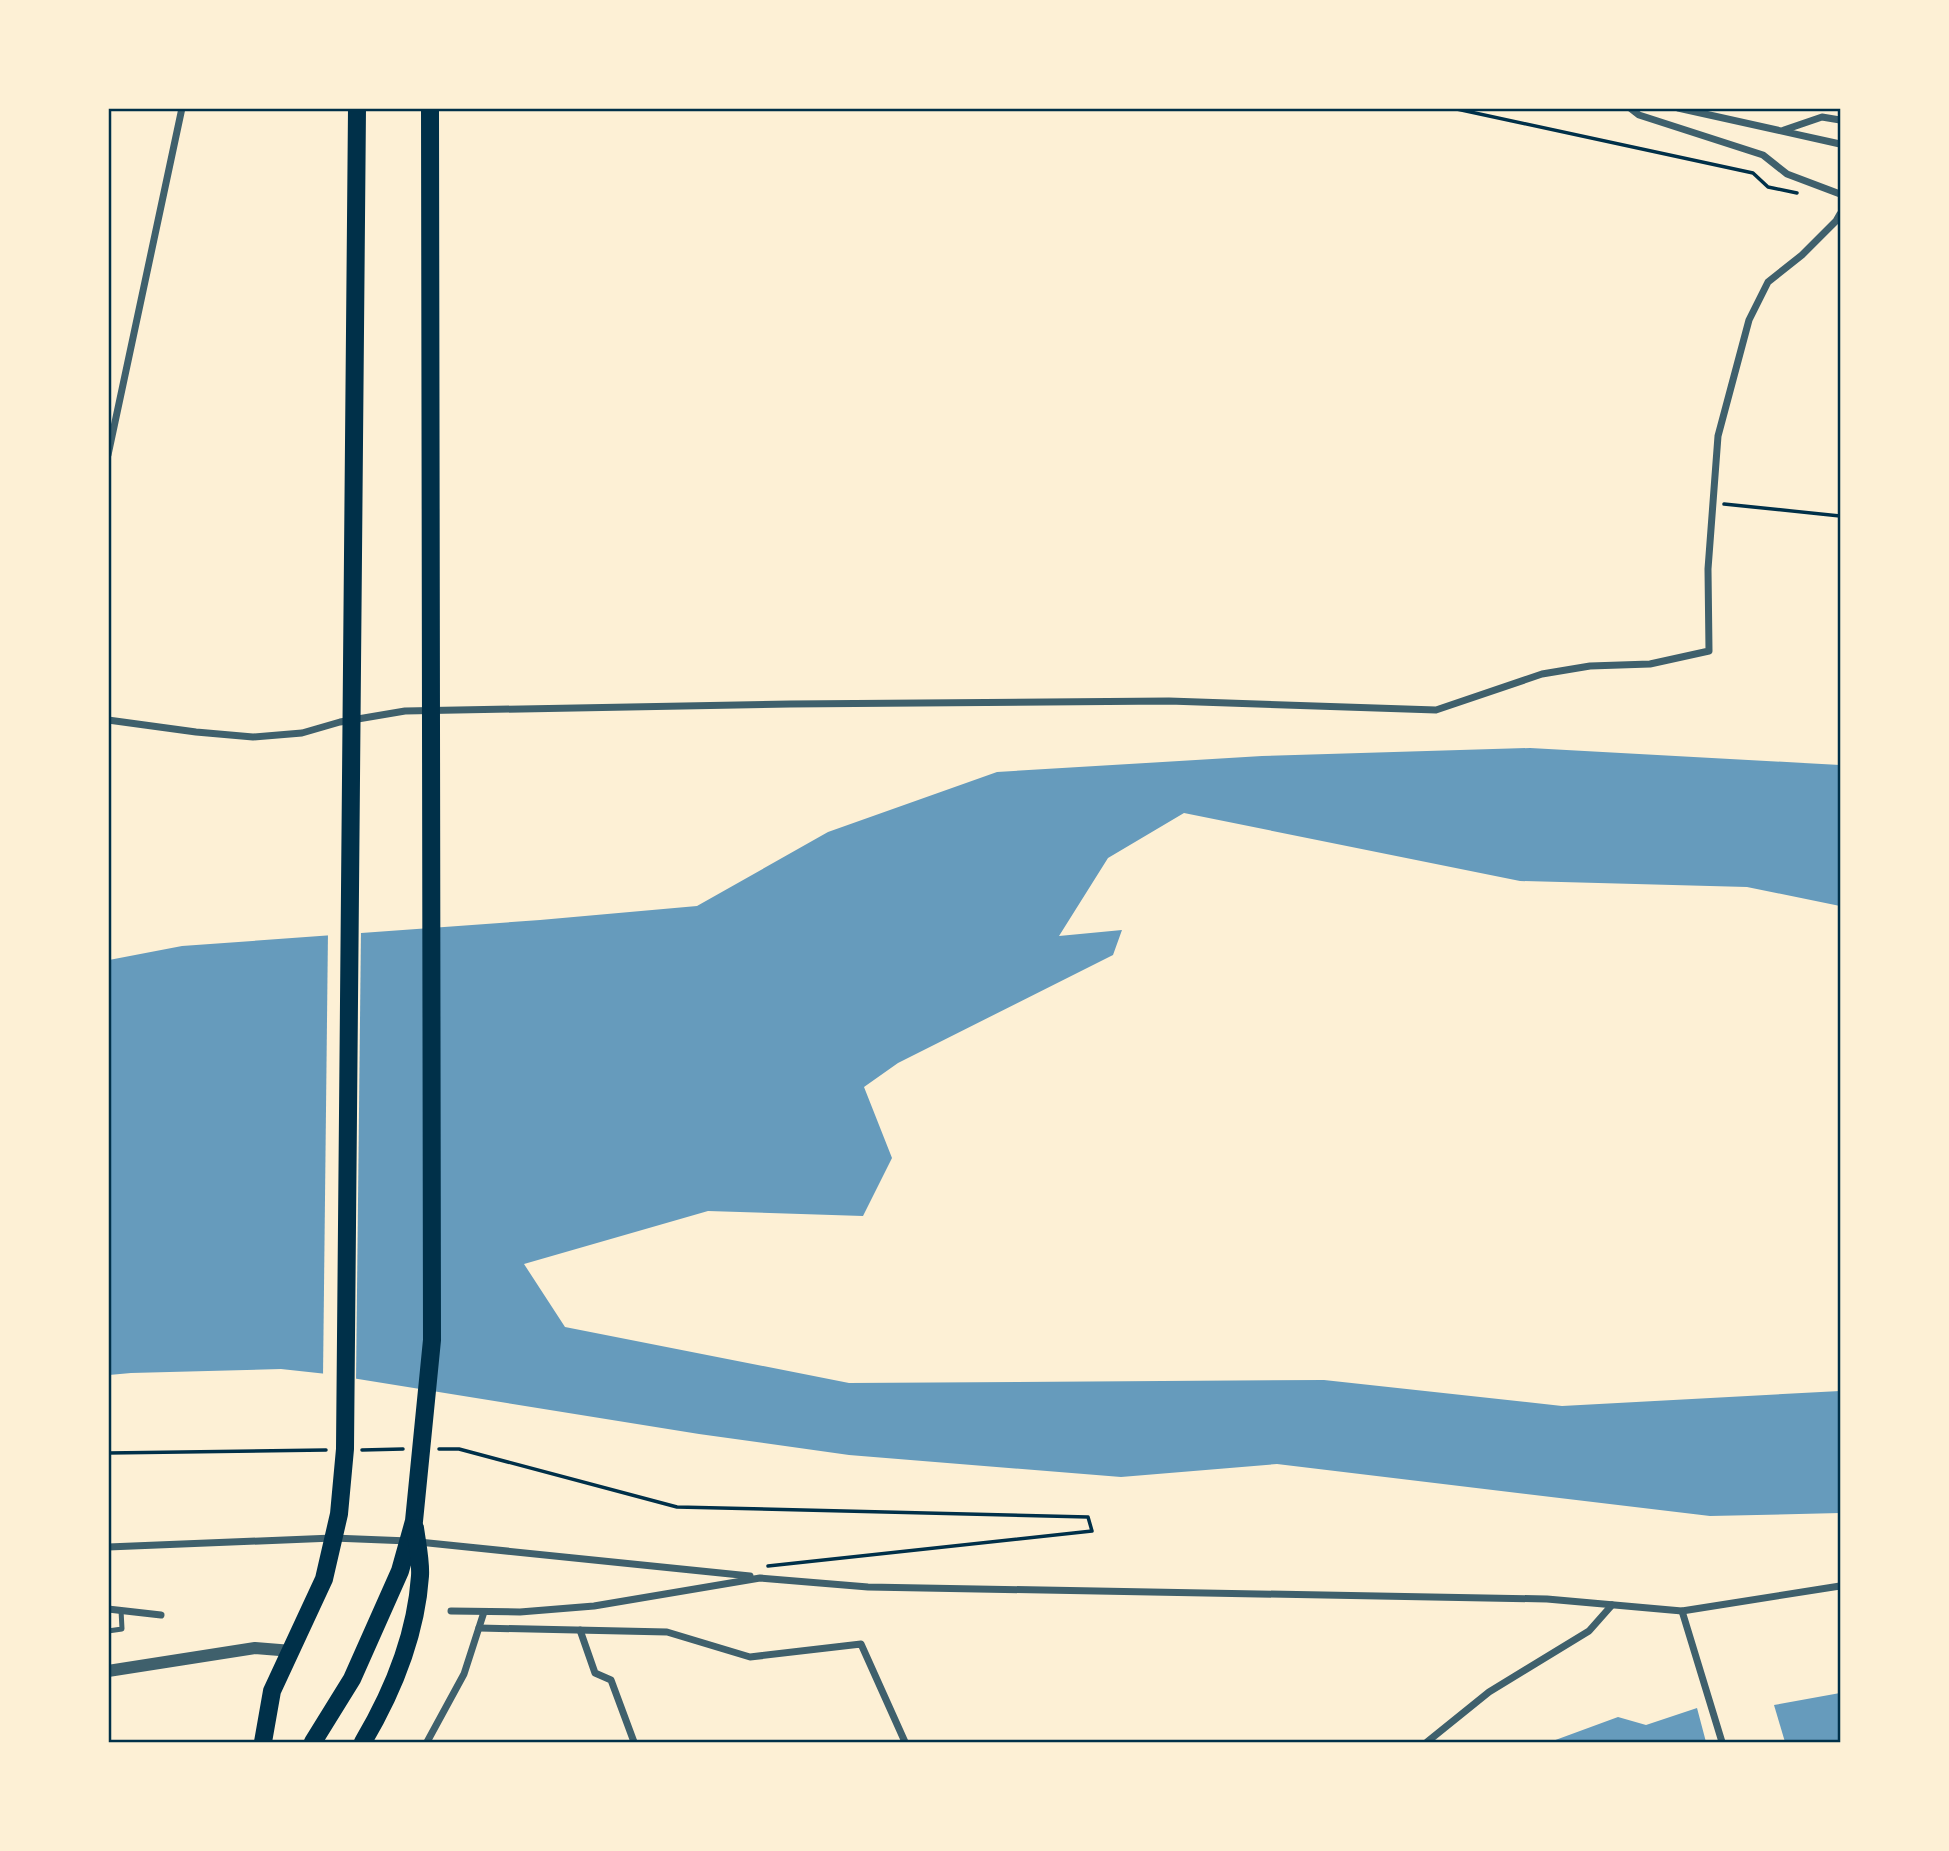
<svg xmlns="http://www.w3.org/2000/svg" width="1949" height="1851" viewBox="0 0 1949 1851" font-family="Spectral,serif">
	<rect width="100%" height="100%" fill="#fdf0d5"/>
	<g fill="#669bbc">
		<path d="M1530,748L1840,765V906L1747,887L1520,881L1184,813L1108,858L1059,936L1122,930L1113,955L898,1063L864,1087L892,1158L863,1216L708,1211L524,1264L565,1327L849,1383L1324,1380L1562,1406L1840,1391V1513L1710,1516L1277,1464L1121,1477L849,1455L699,1434L327,1374L281,1369L131,1373L109,1375V960L182,946L540,920L697,906L828,832L997,772L1262,756Z"/>
		<path d="M1840,1693V1742H1785L1774,1705Z"/>
		<path d="M1697,1708L1706,1742H1550L1618,1717L1646,1725Z"/>
	</g>
	<path fill="#fdf0d5" d="M361,929L356,1382L323,1377L328,931Z"/>
	<g fill="none" stroke-linecap="round" stroke-linejoin="round">
		<g stroke="#003049" stroke-width="3.5">
			<path d="M1452,108L1753,173L1768,187L1797,193"/>
			<path d="M1724,504L1840,516"/>
			<path d="M439,1449H459L677,1507L1088,1517L1092,1531L768,1566"/>
			<path d="M362,1450L403,1449"/>
			<path d="M108,1453L326,1450"/>
		</g>
		<path stroke="#3f606c" stroke-width="5" d="M108,1631L122,1629L121,1610"/>
		<g stroke="#3f606c" stroke-width="7">
			<path d="M1630,108L1639,115L1763,155L1787,174L1840,194"/>
			<path d="M1678,108L1840,144"/>
			<path d="M1784,130L1822,117L1840,120"/>
			<path d="M108,455L182,108"/>
			<path d="M108,720L196,732L253,737L302,733L340,722L405,711L790,704L1169,701L1436,710L1542,674L1590,666L1650,664L1709,651L1708,569L1718,436L1749,320L1768,282L1802,255L1836,221L1840,214"/>
			<path d="M108,1547L333,1538L409,1541L750,1576"/>
			<path d="M108,1609L161,1615"/>
			<path d="M451,1611L520,1612L594,1606L760,1578L868,1587L1547,1599L1682,1611L1840,1586"/>
			<path d="M1682,1611L1722,1742"/>
			<path d="M479,1628L667,1632L750,1657L861,1644L905,1742"/>
			<path d="M580,1630L595,1673L611,1680L634,1742"/>
			<path d="M427,1742L464,1674L484,1612"/>
			<path d="M1427,1742L1489,1692L1589,1631L1612,1605"/>
		</g>
		<path stroke="#3f606c" stroke-width="12" d="M108,1671L255,1648L292,1651"/>
		<g stroke="#003049" stroke-width="18">
			<path d="M263,1742L272,1691L324,1579L339,1514L345,1449L357,108"/>
			<path d="M313,1742L352,1679L400,1571L414,1521L432,1340L430,108"/>
			<path d="M363,1742C392,1693 416,1635 420,1576C421,1561 417,1543 415,1528"/>
		</g>
	</g>
	<rect width="1949" height="1851" fill="none" stroke="#fdf0d5" stroke-width="220"/>
	<rect x="110" y="110" width="1729" height="1631" fill="none" stroke="#003049" stroke-width="2.5"/>
</svg>
